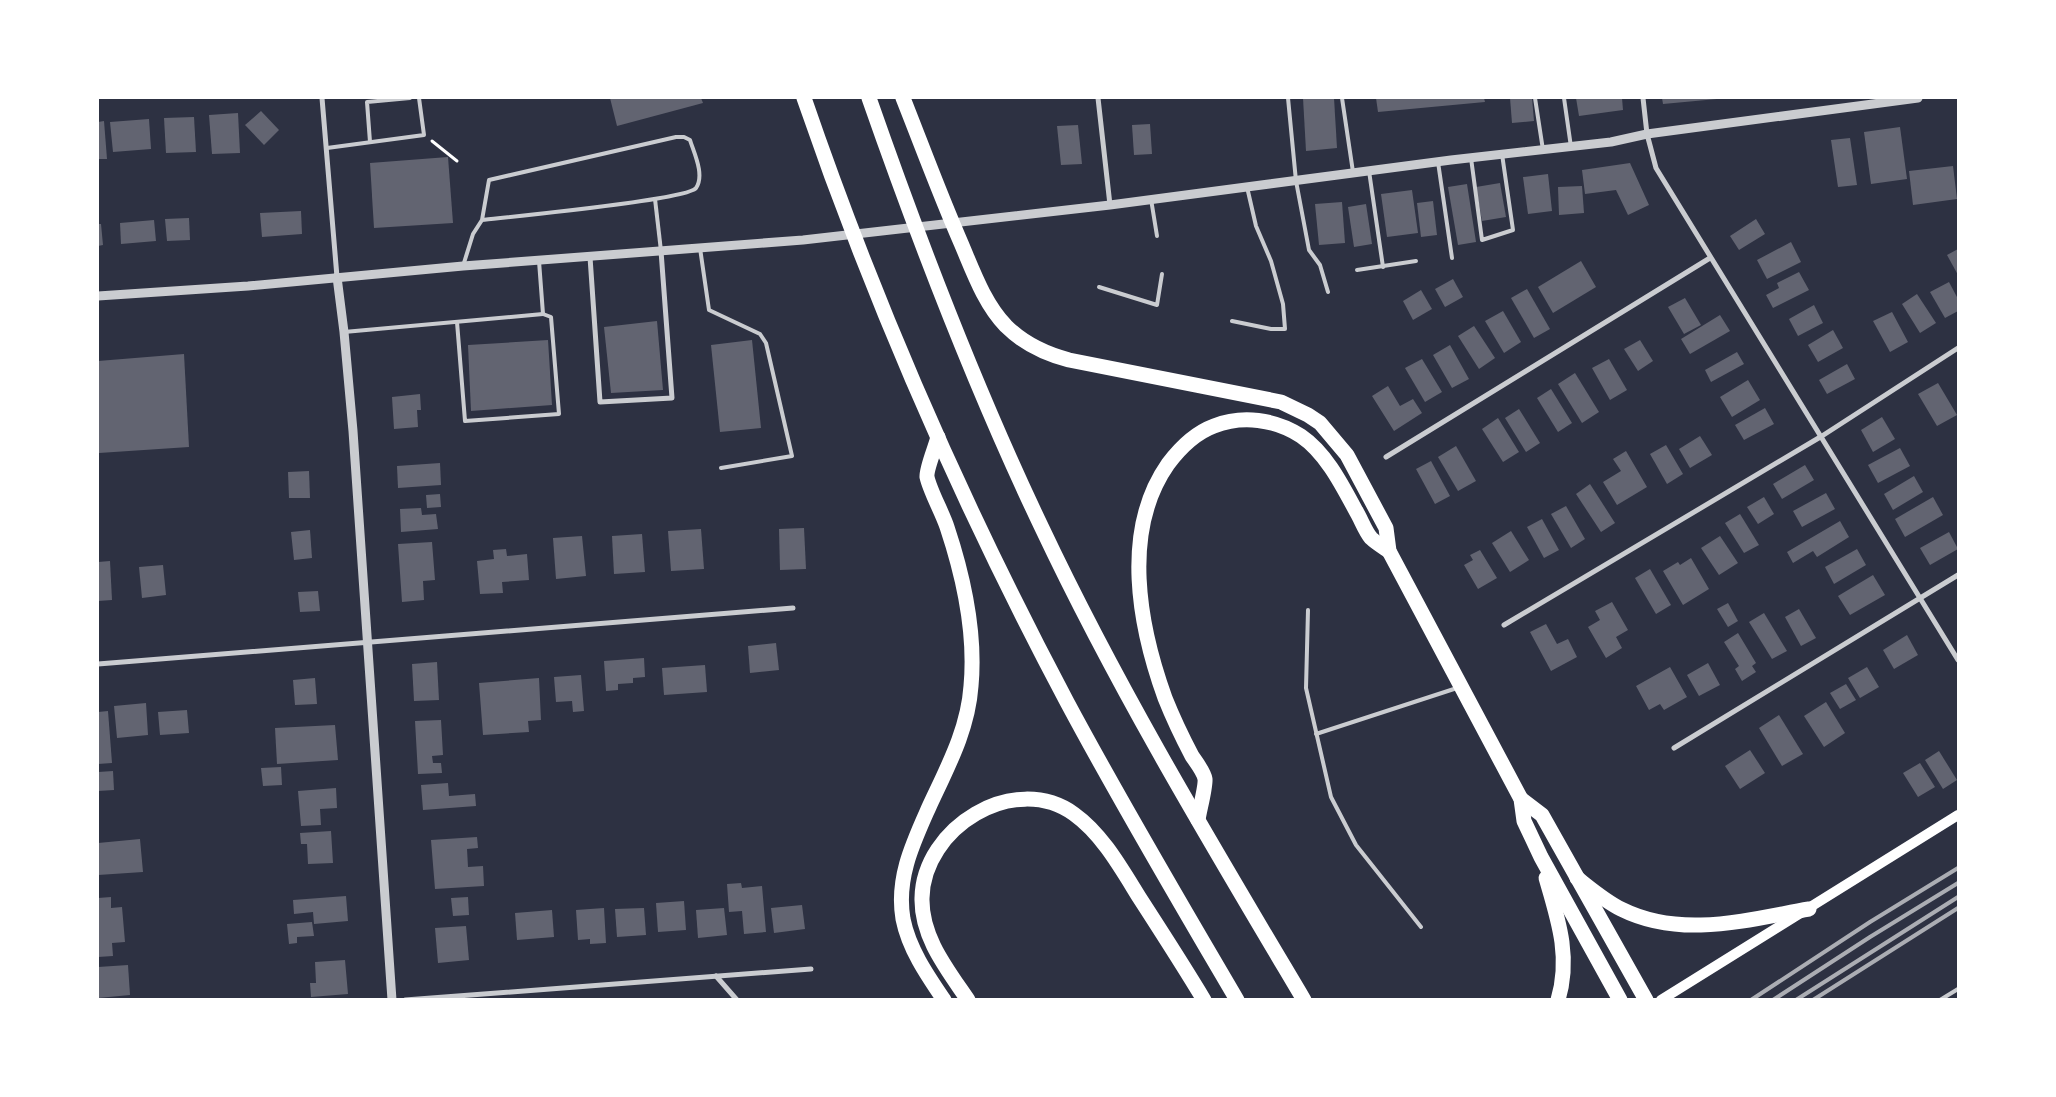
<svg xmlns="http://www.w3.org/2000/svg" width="2056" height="1097" viewBox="0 0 2056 1097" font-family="'Archivo Narrow',sans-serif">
	<rect width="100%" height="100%" fill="#2d3142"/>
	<g fill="#626471">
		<path d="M610,98H701L703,103L617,126Z"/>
		<path d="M1303,98H1334L1337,148L1306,151Z"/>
		<path d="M1376,98H1484L1485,102L1378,112Z"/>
		<path d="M1510,98H1532L1534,121L1512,123Z"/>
		<path d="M1576,98H1622L1623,110L1579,116Z"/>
		<path d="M1662,98H1717V99L1663,104Z"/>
		<path d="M261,111L279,130L264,145L245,125Z"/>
		<path d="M238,113L240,153L212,154L209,115Z"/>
		<path d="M194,117L196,152L166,153L164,118Z"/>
		<path d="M149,119L151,149L113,152L110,122Z"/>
		<path d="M104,121L107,159H98V122Z"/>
		<path d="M1150,124L1152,154L1134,155L1132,125Z"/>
		<path d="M1078,125L1082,164L1061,165L1057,126Z"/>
		<path d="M1900,127L1907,179L1871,184L1864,132Z"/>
		<path d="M1850,138L1857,185L1838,187L1831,140Z"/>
		<path d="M448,157L453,223L374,228L370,163Z"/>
		<path d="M1630,163L1649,205L1628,215L1616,190L1585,194L1582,170Z"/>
		<path d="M1953,166L1957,199L1913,205L1909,171Z"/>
		<path d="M1548,174L1552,211L1528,214L1523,177Z"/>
		<path d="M1500,183L1506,217L1482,221L1476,187Z"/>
		<path d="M1467,184L1476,242L1458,245L1448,187Z"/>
		<path d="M1582,186L1584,213L1559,215L1558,187Z"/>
		<path d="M1412,190L1418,233L1387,237L1381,194Z"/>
		<path d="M1433,201L1437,235L1421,237L1417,203Z"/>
		<path d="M1342,202L1345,243L1319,245L1315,204Z"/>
		<path d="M1366,204L1372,244L1354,247L1348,207Z"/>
		<path d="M301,211L302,234L262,237L260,213Z"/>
		<path d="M189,218L190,240L167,241L165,219Z"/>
		<path d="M1756,219L1765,234L1739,250L1730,236Z"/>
		<path d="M154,220L156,241L121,244L120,223Z"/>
		<path d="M98,224H101L103,245L98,246Z"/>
		<path d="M1791,242L1801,262L1767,279L1757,260Z"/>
		<path d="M1958,249V275L1947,255Z"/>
		<path d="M1581,261L1596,287L1553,313L1538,287Z"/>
		<path d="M1799,272L1809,290L1773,308L1766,295L1779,288L1777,283Z"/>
		<path d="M1453,279L1463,297L1445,307L1435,289Z"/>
		<path d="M1949,282L1958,299V311L1945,318L1930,292Z"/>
		<path d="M1527,289L1550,329L1534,338L1511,298Z"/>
		<path d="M1421,290L1432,309L1413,320L1403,301Z"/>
		<path d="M1917,294L1936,323L1920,333L1902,304Z"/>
		<path d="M1685,298L1701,325L1684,334L1668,307Z"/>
		<path d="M1814,305L1823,323L1798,336L1789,319Z"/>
		<path d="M1503,311L1521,342L1504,353L1485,321Z"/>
		<path d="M1892,312L1908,342L1890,352L1873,321Z"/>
		<path d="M1720,315L1730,331L1690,354L1681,339Z"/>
		<path d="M657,321L663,390L611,393L604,327Z"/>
		<path d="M1474,326L1495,358L1479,369L1458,336Z"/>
		<path d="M1833,330L1843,348L1818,362L1808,345Z"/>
		<path d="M548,340L552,405L471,411L468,345Z"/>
		<path d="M752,340L761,428L720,432L711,345Z"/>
		<path d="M1640,340L1653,361L1638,371L1624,349Z"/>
		<path d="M1450,345L1469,379L1452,388L1433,355Z"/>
		<path d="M1737,352L1744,364L1711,382L1705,370Z"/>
		<path d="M184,354L189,447L99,453L98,361Z"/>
		<path d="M1422,359L1442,392L1425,402L1405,368Z"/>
		<path d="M1609,359L1627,390L1610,400L1592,368Z"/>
		<path d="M1847,364L1855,379L1827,394L1819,380Z"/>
		<path d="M1575,373L1599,412L1582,423L1558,384Z"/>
		<path d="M1748,380L1760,400L1732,417L1720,397Z"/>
		<path d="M1938,383L1957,415L1937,426L1918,394Z"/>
		<path d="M1388,386L1400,406L1413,399L1422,413L1394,431L1372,396Z"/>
		<path d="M1551,389L1572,423L1558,432L1537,398Z"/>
		<path d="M420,394L421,410H417L418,427L394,429L392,397Z"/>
		<path d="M1765,408L1774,424L1744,440L1735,425Z"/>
		<path d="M1519,409L1540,443L1526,452L1505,418Z"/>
		<path d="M1882,417L1895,439L1873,452L1861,430Z"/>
		<path d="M1498,418L1519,452L1503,462L1482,429Z"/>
		<path d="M1700,436L1712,455L1690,468L1679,449Z"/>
		<path d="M1666,445L1683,474L1667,484L1650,454Z"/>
		<path d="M1456,446L1476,481L1458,491L1438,457Z"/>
		<path d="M1900,448L1910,466L1878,483L1868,465Z"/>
		<path d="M1626,451L1647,487L1617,505L1603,482L1621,471L1613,459Z"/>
		<path d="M1431,461L1450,496L1435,504L1416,469Z"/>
		<path d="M440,463L441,485L398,488L397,466Z"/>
		<path d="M1805,465L1814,480L1782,499L1773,484Z"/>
		<path d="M309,471L310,498H289L288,472Z"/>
		<path d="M1914,476L1923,492L1893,510L1884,494Z"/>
		<path d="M1590,484L1615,523L1601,532L1576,494Z"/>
		<path d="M1826,493L1835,509L1802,527L1793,511Z"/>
		<path d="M440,494L441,507L427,508L426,495Z"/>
		<path d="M1764,497L1774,514L1758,524L1747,507Z"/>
		<path d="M1933,497L1943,515L1905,537L1895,519Z"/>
		<path d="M1566,506L1585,539L1571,548L1551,514Z"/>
		<path d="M421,508L422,515L436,514L438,529L401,532L400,509Z"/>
		<path d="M1740,514L1759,545L1744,553L1725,523Z"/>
		<path d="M1542,519L1559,550L1544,558L1527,527Z"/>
		<path d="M1840,521L1849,537L1817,557L1813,551L1793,563L1787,552Z"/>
		<path d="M804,528L806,569L780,570L779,529Z"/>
		<path d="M701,529L704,569L671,571L668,531Z"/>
		<path d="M310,530L312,558L294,560L291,532Z"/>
		<path d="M1511,531L1529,560L1510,572L1492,543Z"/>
		<path d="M1949,532L1958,549L1930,565L1920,548Z"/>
		<path d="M642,534L645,572L614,574L612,536Z"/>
		<path d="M582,536L586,576L556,579L553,538Z"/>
		<path d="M1720,536L1738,563L1719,575L1701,548Z"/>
		<path d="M432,542L435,580L423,581L424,600L402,602L398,544Z"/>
		<path d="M506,549L507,556L527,554L529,580L502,582L503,593L480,594L477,561L494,559L493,550Z"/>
		<path d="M1857,549L1866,565L1834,584L1825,567Z"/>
		<path d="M1480,550L1497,578L1478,589L1464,565L1473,560L1470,555Z"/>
		<path d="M1691,558L1709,589L1683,605L1663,571L1678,562L1680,565Z"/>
		<path d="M110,561L112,600L98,601V562Z"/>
		<path d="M163,565L166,595L142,598L139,567Z"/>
		<path d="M1650,569L1671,605L1656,614L1635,578Z"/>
		<path d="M1873,575L1885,595L1850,615L1838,596Z"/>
		<path d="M318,591L320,611L300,612L298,592Z"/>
		<path d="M1612,602L1628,630L1616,637L1622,648L1606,658L1588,627L1600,620L1595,611Z"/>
		<path d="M1728,603L1738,621L1728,627L1717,609Z"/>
		<path d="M1799,609L1816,638L1801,646L1785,617Z"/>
		<path d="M1764,613L1787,651L1772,659L1749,622Z"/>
		<path d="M1546,624L1557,644L1568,639L1577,657L1551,671L1530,632Z"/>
		<path d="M1738,633L1756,663L1752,666L1756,672L1742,681L1735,669L1739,666L1724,642Z"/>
		<path d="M1907,635L1918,655L1894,669L1883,650Z"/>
		<path d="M776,643L779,670L750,673L748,646Z"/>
		<path d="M644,658L645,677L633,678V683L618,684V690L606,691L604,661Z"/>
		<path d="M437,662L439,700L414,701L412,664Z"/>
		<path d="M1708,663L1720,685L1699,696L1687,675Z"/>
		<path d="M705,665L707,692L664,695L662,668Z"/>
		<path d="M1670,667L1687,697L1664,710L1660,704L1649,710L1636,686Z"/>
		<path d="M1867,667L1879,687L1860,698L1848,678Z"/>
		<path d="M581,675L584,711L573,712L572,701L556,702L554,677Z"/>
		<path d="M315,678L317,704L295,705L293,680Z"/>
		<path d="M539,678L541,720L528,721L529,732L483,735L479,683Z"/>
		<path d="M1846,684L1856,700L1840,709L1830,693Z"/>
		<path d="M1826,702L1845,733L1824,747L1804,716Z"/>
		<path d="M146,703L148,735L117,738L114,706Z"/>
		<path d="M187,710L189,733L160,735L158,712Z"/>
		<path d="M108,711L112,763L98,764V712Z"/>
		<path d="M1779,715L1803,754L1782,766L1759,728Z"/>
		<path d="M441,720L443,755L432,756L433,763H441L442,773L418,774L415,721Z"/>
		<path d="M335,725L338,760L277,764L275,728Z"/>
		<path d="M1750,750L1765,773L1740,789L1725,766Z"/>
		<path d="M1939,751L1957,780L1943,789L1925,760Z"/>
		<path d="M1920,763L1935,787L1918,797L1903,773Z"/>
		<path d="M281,767L282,785L263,786L261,768Z"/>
		<path d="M113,771L114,790L98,791V772Z"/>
		<path d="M448,783L449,796L475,794L476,806L423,810L421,785Z"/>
		<path d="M336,788L337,808L320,809L321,825L301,826L298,791Z"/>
		<path d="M331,831L333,863L308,864L307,844H301L300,833Z"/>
		<path d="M477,837L478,848L467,849L468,867L483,866L484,886L435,889L431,840Z"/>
		<path d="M140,839L143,872L98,875V843Z"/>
		<path d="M741,883L742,888L762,886L766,932L744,934L742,911L729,912L727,884Z"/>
		<path d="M346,896L348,921L314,924L313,912L294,914L293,900Z"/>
		<path d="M111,897V908L122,907L125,942L112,943L113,956L98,957V898Z"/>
		<path d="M468,897L469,915L453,916L451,898Z"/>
		<path d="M684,901L686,930L658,932L656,903Z"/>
		<path d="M802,905L805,929L774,933L771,908Z"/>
		<path d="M604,908L606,943L590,944V939L578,940L576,910Z"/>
		<path d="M644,908L646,935L617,937L615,909Z"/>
		<path d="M724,908L727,935L698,938L696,910Z"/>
		<path d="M552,910L554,937L517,940L515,913Z"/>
		<path d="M312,922L314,936L297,937V943L289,944L287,924Z"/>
		<path d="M466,926L469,960L438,963L435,928Z"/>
		<path d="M345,960L348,994L311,997L310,983H316L315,962Z"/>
		<path d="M128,965L130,995L98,998V967Z"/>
	</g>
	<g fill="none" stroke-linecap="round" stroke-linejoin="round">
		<path stroke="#fff" stroke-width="3" d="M432,141L457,161"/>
		<g stroke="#caccd0" stroke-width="4">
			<path d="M1288,98L1296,181L1309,250L1320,265L1328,292"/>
			<path d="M1342,98L1353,172"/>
			<path d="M1535,98L1543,150"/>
			<path d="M1564,98L1571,147"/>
			<path d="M370,142L367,102L410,98"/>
			<path d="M327,148L424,135L419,98"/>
			<path d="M1471,158L1482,240L1513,230L1502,154"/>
			<path d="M1438,162L1452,258"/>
			<path d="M1369,171L1383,267"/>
			<path d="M655,199L661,251"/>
			<path d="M1151,199L1157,236"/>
			<path d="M700,248L709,310L760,334L766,343L792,456L721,468"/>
			<path d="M463,266L473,234L482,220L489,180L676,137H684L690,140C694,153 705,175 696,188C687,200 508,217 482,220"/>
			<path d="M1357,270L1416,261"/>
			<path d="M1099,287L1157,305L1162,274"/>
			<path d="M1232,321L1271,329H1285L1283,304L1271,261L1256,226L1247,187"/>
			<path d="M457,322L465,421L559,414L551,317L543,314L539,261"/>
			<path d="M344,332L543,314"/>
			<path d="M1308,610L1306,688L1331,797L1356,845L1421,927"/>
			<path d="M1316,734L1457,688"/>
			<path d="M1940,1000L1958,989"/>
		</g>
		<g stroke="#caccd0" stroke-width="5">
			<path d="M322,98L337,277"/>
			<path d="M1098,98L1110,205"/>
			<path d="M1643,98L1647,134L1656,168L1958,660"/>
			<path d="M590,257L600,402L672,398L661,251"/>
			<path d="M1386,457L1710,258"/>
			<path d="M1504,625L1822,436L1958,348"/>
			<path d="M98,664L793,608"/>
			<path d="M1674,748L1958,575"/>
			<path d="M716,976L737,1000"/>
			<path d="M405,1000L811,969"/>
		</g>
		<g stroke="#caccd0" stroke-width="9">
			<path d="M337,277L344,332L353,431L392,1000"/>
			<path d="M98,296L248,286L463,266L803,240L1110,205L1451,160L1611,142L1647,134L1918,98"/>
		</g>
		<path stroke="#fff" stroke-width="10" d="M1661,1000L1958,815"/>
		<g stroke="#fff" stroke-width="15">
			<path d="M804,98C875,305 964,508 1067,702C1121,803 1179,901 1237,1000"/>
			<path d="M869,98C920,244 975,388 1042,528C1119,691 1212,845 1304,1000"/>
			<path d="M903,98C922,146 940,195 961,243C973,271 984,303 1006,326C1023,343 1046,354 1069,360L1281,402L1308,415L1320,423L1347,455L1386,528L1389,551L1521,799L1524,821L1541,857L1620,1000"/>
			<path d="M938,437C936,446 926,469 927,477C930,491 942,512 947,527C964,578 976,632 971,686C968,730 947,768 929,807C913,843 896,878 903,919C909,949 927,975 944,1000"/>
			<path d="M1521,799L1542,815L1646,1000"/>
			<path d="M1198,820C1199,812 1206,786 1205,779C1204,772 1196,762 1192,756C1182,737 1173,718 1165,698C1139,626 1121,531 1168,464C1180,448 1195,433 1214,426C1242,415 1275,419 1301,436C1326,453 1342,485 1356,511C1361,519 1365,531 1371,538C1376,543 1383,547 1389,551"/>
			<path d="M1546,878C1558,919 1571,957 1558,1000"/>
			<path d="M1577,878C1591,889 1605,901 1621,909C1681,939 1746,920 1809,909"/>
			<path d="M968,1000C947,969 921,937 922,898C923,828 1014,771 1074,814C1102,834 1121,868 1139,897C1161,931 1183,965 1204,1000"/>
		</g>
		<g stroke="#abadb3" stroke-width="4">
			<path d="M1751,1000L1870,922L1958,868"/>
			<path d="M1773,1000L1870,937L1958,883"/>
			<path d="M1796,1000L1958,897"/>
			<path d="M1813,1000L1958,908"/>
		</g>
	</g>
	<rect width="2056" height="1097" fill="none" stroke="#ffffff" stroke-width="198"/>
</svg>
